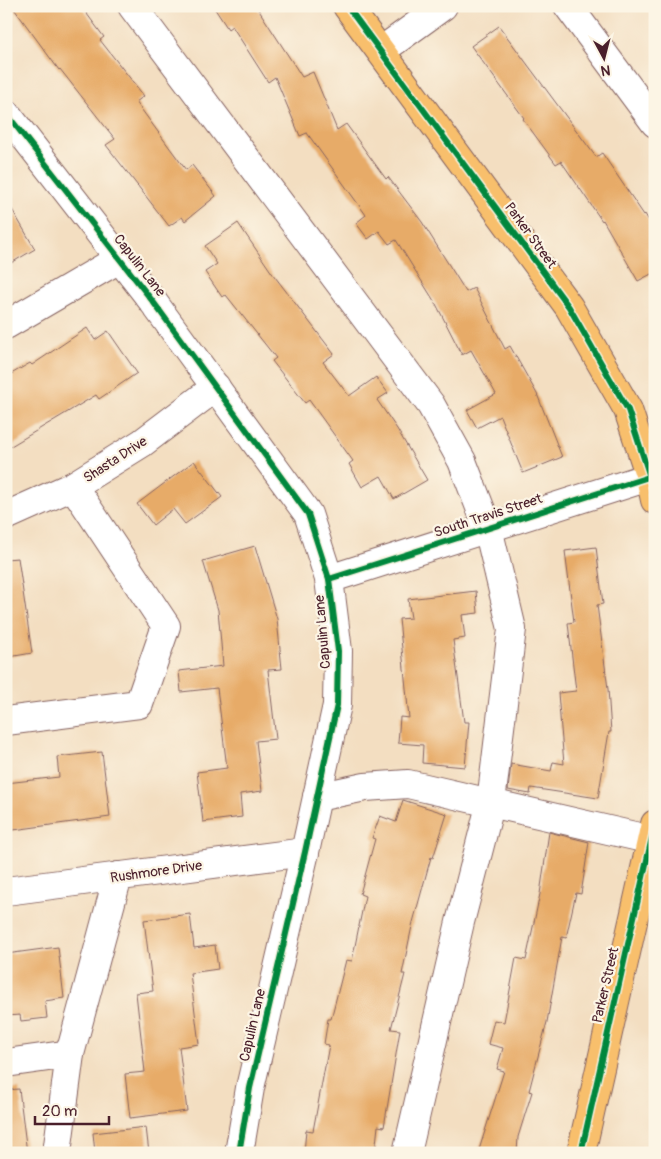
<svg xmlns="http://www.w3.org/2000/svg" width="661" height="1159" viewBox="0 0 661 1159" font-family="Pangolin,sans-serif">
	<rect width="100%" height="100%" fill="#fcf5e5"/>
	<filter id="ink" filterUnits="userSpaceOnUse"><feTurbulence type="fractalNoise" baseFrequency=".02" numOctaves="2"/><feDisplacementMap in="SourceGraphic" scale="10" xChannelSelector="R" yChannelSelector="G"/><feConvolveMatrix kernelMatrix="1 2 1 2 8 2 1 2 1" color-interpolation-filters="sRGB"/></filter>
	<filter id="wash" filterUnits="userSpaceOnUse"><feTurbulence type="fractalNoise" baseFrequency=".0096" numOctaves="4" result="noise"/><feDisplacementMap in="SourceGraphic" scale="20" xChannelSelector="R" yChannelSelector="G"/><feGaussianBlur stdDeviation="1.12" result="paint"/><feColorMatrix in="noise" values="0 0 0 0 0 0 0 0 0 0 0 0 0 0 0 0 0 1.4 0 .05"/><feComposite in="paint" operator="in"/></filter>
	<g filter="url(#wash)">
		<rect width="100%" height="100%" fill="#f3dec1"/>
		<g id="blocks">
			<g fill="#e7ab68">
				<path d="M12,6H81L104,37L100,40L144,96L136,102L186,170L192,165L216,196L185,221L182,217L169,226L106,145L115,139L60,69L59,70Z"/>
				<path d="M213,6H263L258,9L302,77L313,72L337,130L346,124L386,179L388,177L422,222L466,292L474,288L505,349L510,346L537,394L562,457L523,473L500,416L477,428L467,410L496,394L471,350L462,355L436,304L396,240L389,244L379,231L368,239L356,223L366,215L307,133L300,136L275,77L268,82L232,26L228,29Z"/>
				<path d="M499,26L596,157L602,153L644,215L645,214L655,231V272L638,281L603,220L602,221L561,161L556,164L523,119L524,118L471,46Z"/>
				<path d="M6,199L35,249L6,266Z"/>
				<path d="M238,223L272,273L334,354L323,362L349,396L376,377L388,393L377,400L397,429L427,480L394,499L381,476L362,487L349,464L353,461L309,400L305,403L272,361L276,358L226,295L222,297L205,272L217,264L205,246Z"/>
				<path d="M87,328L95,340L108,331L137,373L99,399L96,395L6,449V377L30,363L32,365Z"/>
				<path d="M194,461L222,497L185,524L173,509L153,525L137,504Z"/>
				<path d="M255,546L277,619L282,669L268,670L276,739L256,741L262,791L240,794L242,817L203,822L197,772L227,768L217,688L181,692L179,671L223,666L218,610L203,561Z"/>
				<path d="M596,547L603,604L597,605L608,689L611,732H609L598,798L531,788L530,794L508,790L511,764L551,771L553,762L564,764L558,693L576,691L568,623L574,622L565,551Z"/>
				<path d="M18,558L32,653L9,657L6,637V559Z"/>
				<path d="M476,591L478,613L462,615L465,638L453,640L464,722H469L465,767L422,763L423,745L398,743L400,717L409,718L399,619L411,618L408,599Z"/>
				<path d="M102,752L110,817L6,831V783L59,777L57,757Z"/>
				<path d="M403,800L447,814L433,858L431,857L412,926L402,974H405L391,1029L400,1030L384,1127L378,1126L375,1153H304L306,1130L313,1131L329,1045L324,1044L328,1019H331L346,960L352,961L365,896L360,894L375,839L372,838L380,816L396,822Z"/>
				<path d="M549,832L589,842L581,894L576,893L566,938L562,937L547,1022L529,1091L532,1092L518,1137L517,1153H478L504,1071L497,1069L503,1048L488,1044L494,1020L504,1022L516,958L526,960L540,894Z"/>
				<path d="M190,914L194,948L215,945L218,969L190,973L199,1044L179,1047L187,1111L130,1118L125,1074L145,1072L136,993L153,991L144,920Z"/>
				<path d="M58,947L64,998L45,1001L47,1018L21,1021L20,1015L6,1016V954Z"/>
				<path d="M19,1089L27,1153H6V1090Z"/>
				<path d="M146,1127L149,1153H95L93,1133Z"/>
			</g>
		</g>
	</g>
	<g filter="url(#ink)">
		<use href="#blocks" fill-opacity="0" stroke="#856260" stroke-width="1"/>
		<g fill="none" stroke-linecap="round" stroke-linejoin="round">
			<g stroke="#856260" stroke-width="30">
				<g id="minor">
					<path d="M132,6L431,405L462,461L488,528L512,629L491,802L460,922L407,1153"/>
					<path d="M568,6L655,123"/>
					<path d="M381,51L443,6"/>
					<path d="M6,113L154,303L308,514L329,579L338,651L337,705L305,852L250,1088L239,1153"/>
					<path d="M6,325L119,259"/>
					<path d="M6,516L73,486L142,443L216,387"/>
					<path d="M329,579L655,475"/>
					<path d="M6,721L139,704L166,626L73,486"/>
					<path d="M317,797L365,787L408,784L652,840"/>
					<path d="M6,891L305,852"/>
					<path d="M6,1063L70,1054"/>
					<path d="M57,1153L70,1054L118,876"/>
				</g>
			</g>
			<g stroke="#856260" stroke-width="30">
				<g id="major">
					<path d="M347,6L569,307L628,410L650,477L655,500"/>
					<path d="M581,1153L655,824"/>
				</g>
			</g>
			<use href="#minor" stroke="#fff" stroke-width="28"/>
			<use href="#major" stroke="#f8bf6c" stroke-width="28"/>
			<g stroke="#fcf5e5" stroke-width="9">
				<g id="cycleway">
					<path d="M347,6L569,307L628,410L650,477L655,500"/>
					<path d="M6,113L154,303L308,514L329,579L338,651L337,705L305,852L250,1088L239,1153"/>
					<path d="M329,579L655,475"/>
					<path d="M581,1153L655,824"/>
				</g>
			</g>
			<use href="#cycleway" stroke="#00873e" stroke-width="6"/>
		</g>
	</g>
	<g text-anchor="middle" stroke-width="4.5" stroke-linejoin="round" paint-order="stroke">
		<g font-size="14" fill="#4a1f2b" stroke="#fcf5e5">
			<text transform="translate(531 235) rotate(54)" y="5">Parker Street</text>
			<text transform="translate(140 265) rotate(52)" y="5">Capulin Lane</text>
			<text transform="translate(115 459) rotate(-33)" y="5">Shasta Drive</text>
			<text transform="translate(488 515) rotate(-18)" y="5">South Travis Street</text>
			<text transform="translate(322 632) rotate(-95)" y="5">Capulin Lane</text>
			<text transform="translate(156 871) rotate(-8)" y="5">Rushmore Drive</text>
			<text transform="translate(605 985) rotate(-77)" y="5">Parker Street</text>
			<text transform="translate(252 1025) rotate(-77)" y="5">Capulin Lane</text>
		</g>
	</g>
	<rect width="661" height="1159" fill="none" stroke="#fcf5e5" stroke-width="25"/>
	<g transform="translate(604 58) rotate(173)" stroke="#fcf5e5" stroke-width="4" paint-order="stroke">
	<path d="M0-4L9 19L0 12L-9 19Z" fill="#4a1f2b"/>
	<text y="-8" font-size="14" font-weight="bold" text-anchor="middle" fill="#4a1f2b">N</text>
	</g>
	<path d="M35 1116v8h74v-8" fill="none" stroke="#4a1f2b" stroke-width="2.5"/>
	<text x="42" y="1116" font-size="15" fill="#4a1f2b" stroke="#fcf5e5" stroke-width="4" paint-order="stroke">20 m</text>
</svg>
